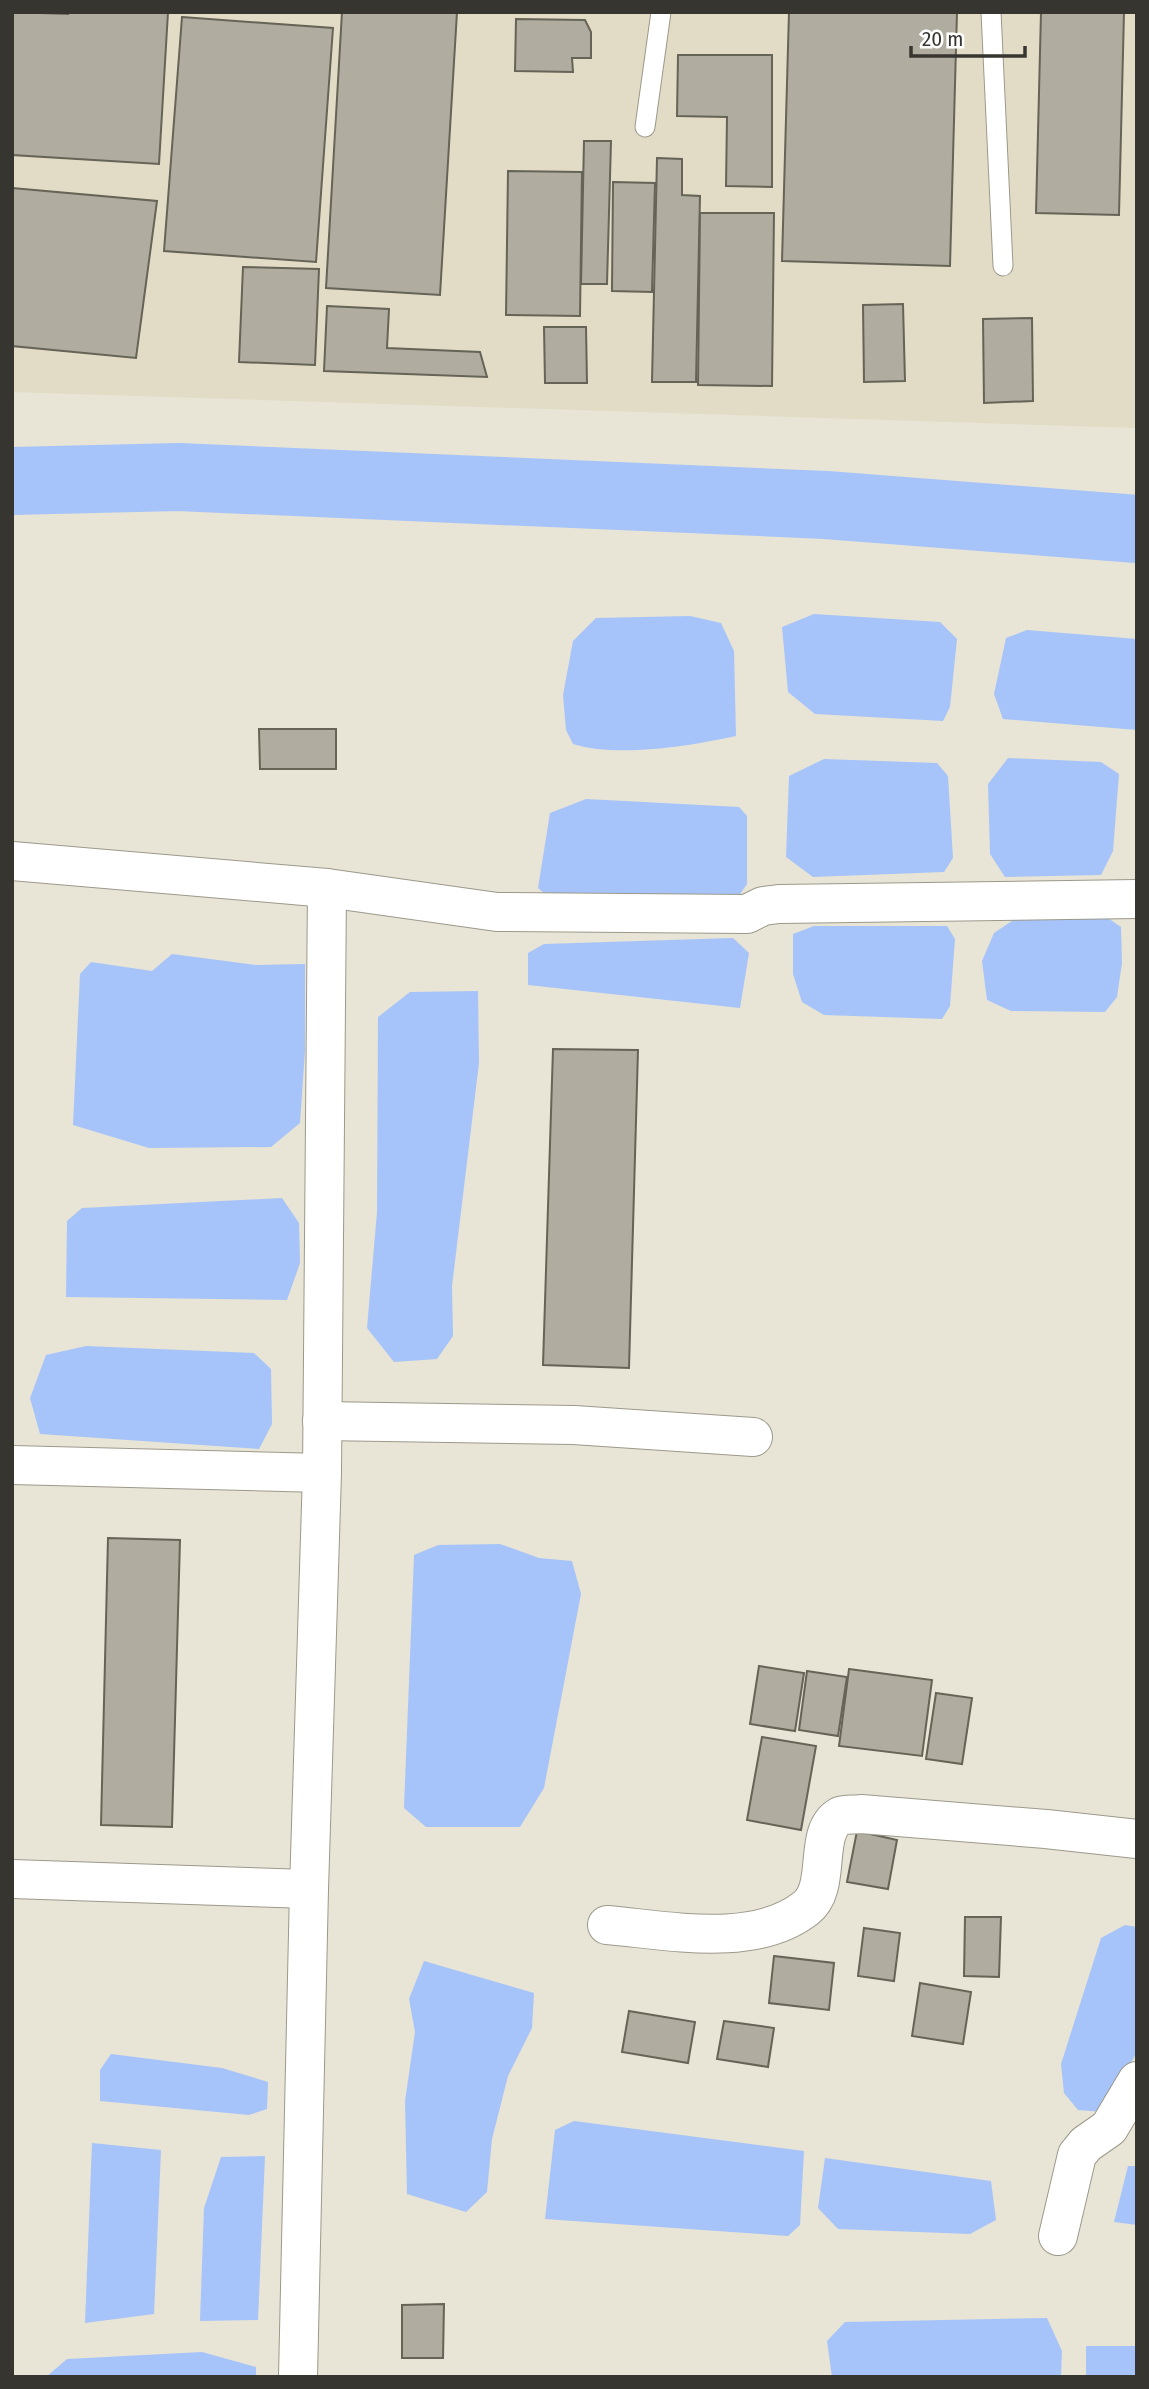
<svg xmlns="http://www.w3.org/2000/svg" width="1149" height="2389" viewBox="0 0 1149 2389" font-family="'Fira Sans Condensed',sans-serif">
	<rect width="100%" height="100%" fill="#e8e4d6"/>
	<path fill="#e2dcc6" d="M12,12H1137V428L12,392Z"/>
	<g fill="#a6c4f9">
		<path d="M814,614L940,622L957,639L950,707L943,721L815,714L788,692L782,627Z"/>
		<path d="M690,616L721,623L734,651L736,736C690,746 617,758 573,744L566,730L563,695L573,641L596,618Z"/>
		<path d="M1027,630L1137,639V730L1003,719L994,694L1006,638Z"/>
		<path d="M1008,758L1101,762L1119,774L1113,851L1101,875L1005,877L990,854L988,784Z"/>
		<path d="M824,759L937,763L948,776L953,858L944,872L813,877L786,857L789,776Z"/>
		<path d="M586,799L739,807L747,816V884L736,900L554,902L538,888L550,813Z"/>
		<path d="M1105,916L1121,927L1122,963L1117,997L1105,1012L1011,1011L987,1000L982,961L994,933L1018,917Z"/>
		<path d="M814,926H947L955,939L950,1006L942,1019L824,1015L802,1002L793,974V934Z"/>
		<path d="M733,938L749,953L740,1008L528,985V953L544,944Z"/>
		<path d="M172,954L256,965L305,964V1051L300,1123L271,1147L149,1148L73,1125L80,974L91,962L152,971Z"/>
		<path d="M478,991L479,1063L452,1286L453,1336L437,1359L394,1362L367,1328L377,1212L378,1017L410,992Z"/>
		<path d="M282,1198L299,1223L300,1263L287,1300L66,1297L67,1221L82,1208Z"/>
		<path d="M86,1346L254,1353L271,1369L272,1424L259,1449L40,1434L30,1398L46,1355Z"/>
		<path d="M500,1544L539,1558L572,1561L581,1594L544,1788L520,1827H426L404,1808L414,1555L438,1545Z"/>
		<path d="M1125,1925L1137,1927V2052L1103,2112L1078,2110L1064,2093L1061,2064L1101,1938Z"/>
		<path d="M424,1961L534,1993L532,2028L508,2076L492,2139L487,2192L466,2212L407,2194L405,2101L415,2032L409,1999Z"/>
		<path d="M111,2054L222,2068L268,2082L267,2109L249,2115L100,2101V2070Z"/>
		<path d="M574,2121L804,2151L800,2225L788,2236L545,2219L555,2130Z"/>
		<path d="M92,2143L161,2150L154,2314L85,2323Z"/>
		<path d="M265,2156L258,2320L200,2321L204,2208L221,2157Z"/>
		<path d="M825,2158L991,2181L996,2220L970,2234L838,2229L818,2208Z"/>
		<path d="M1128,2166H1137V2225L1114,2222Z"/>
		<path d="M1047,2318L1062,2351L1061,2377H832L827,2341L845,2322Z"/>
		<rect x="1086" y="2346" width="51" height="31"/>
		<path d="M202,2352L256,2367V2377H46L67,2359Z"/>
	</g>
	<g fill="none" stroke-linecap="round" stroke-linejoin="round">
		<path stroke="#a6c4f9" stroke-width="68" d="M12,481L178,477L826,505L1137,529"/>
	</g>
	<g fill="#b0ac9f" stroke="#666357" stroke-width="2">
		<path d="M12,12L68,14V12H168L159,164L12,155Z"/>
		<path d="M342,12H457L440,295L326,288Z"/>
		<path d="M789,12H957L950,266L782,261Z"/>
		<path d="M1041,12H1124L1119,215L1036,213Z"/>
		<path d="M182,17L333,28L316,262L164,251Z"/>
		<path d="M516,19L585,20L591,32V58H572L573,72L515,71Z"/>
		<path d="M678,55H772V187L726,186L727,117L677,116Z"/>
		<path d="M584,141H611L607,284H581Z"/>
		<path d="M657,158L682,159V195L700,196L696,382H652Z"/>
		<path d="M508,171L582,172L580,316L506,315Z"/>
		<path d="M613,182L655,183L652,292L612,291Z"/>
		<path d="M12,188L157,201L136,358L12,346Z"/>
		<path d="M700,213H774L772,386L698,385Z"/>
		<path d="M243,267L319,269L315,365L239,362Z"/>
		<path d="M903,304L905,381L864,382L863,305Z"/>
		<path d="M327,306L389,309L387,348L480,352L487,377L324,371Z"/>
		<path d="M1032,318L1033,401L984,403L983,319Z"/>
		<path d="M544,327H586L587,383H545Z"/>
		<path d="M259,729H336V769H260Z"/>
		<path d="M553,1049L638,1050L629,1368L543,1365Z"/>
		<path d="M108,1538L180,1540L172,1827L101,1825Z"/>
		<path d="M759,1666L804,1673L795,1731L750,1724Z"/>
		<path d="M849,1669L932,1680L922,1756L839,1746Z"/>
		<path d="M807,1671L847,1677L838,1736L799,1730Z"/>
		<path d="M936,1693L972,1698L962,1764L926,1759Z"/>
		<path d="M762,1737L816,1746L801,1830L747,1820Z"/>
		<path d="M857,1831L897,1840L888,1889L847,1882Z"/>
		<path d="M965,1917H1001L999,1977L964,1976Z"/>
		<path d="M864,1928L900,1933L894,1981L858,1976Z"/>
		<path d="M774,1956L834,1963L829,2010L769,2003Z"/>
		<path d="M920,1983L971,1992L963,2044L912,2036Z"/>
		<path d="M629,2011L695,2022L688,2063L622,2052Z"/>
		<path d="M724,2021L774,2028L768,2067L717,2059Z"/>
		<path d="M444,2304L443,2358H402V2305Z"/>
	</g>
	<g fill="none" stroke-linecap="round" stroke-linejoin="round">
		<g stroke="#9c998b" stroke-width="21">
			<g id="service">
				<path d="M991,12L1003,266"/>
				<path d="M645,127L661,12"/>
			</g>
		</g>
		<g stroke="#9c998b" stroke-width="40">
			<g id="minor">
				<path d="M12,861L327,888L497,912L747,914L763,906L779,904L1137,899"/>
				<path d="M322,1421L574,1425L753,1437"/>
				<path d="M12,1465L322,1473"/>
				<path d="M12,1879L309,1889"/>
				<path d="M607,1925C667,1930 754,1949 806,1908C833,1887 812,1832 840,1816C846,1814 855,1815 861,1814L1046,1829L1137,1839"/>
				<path d="M1058,2236L1077,2155L1086,2144L1109,2128L1137,2081"/>
				<path d="M298,2377L309,1889L322,1473L327,888"/>
			</g>
		</g>
		<use href="#service" stroke="#fff" stroke-width="19"/>
		<use href="#minor" stroke="#fff" stroke-width="38"/>
	</g>
	<rect width="1149" height="2389" fill="none" stroke="#373530" stroke-width="28"/>
	<path d="M911 46v10h114v-10" fill="none" stroke="#373530" stroke-width="3.5"/>
	<text x="922" y="46" font-size="21" fill="#373530" stroke="#ffffff" stroke-width="5" paint-order="stroke">20 m</text>
</svg>
